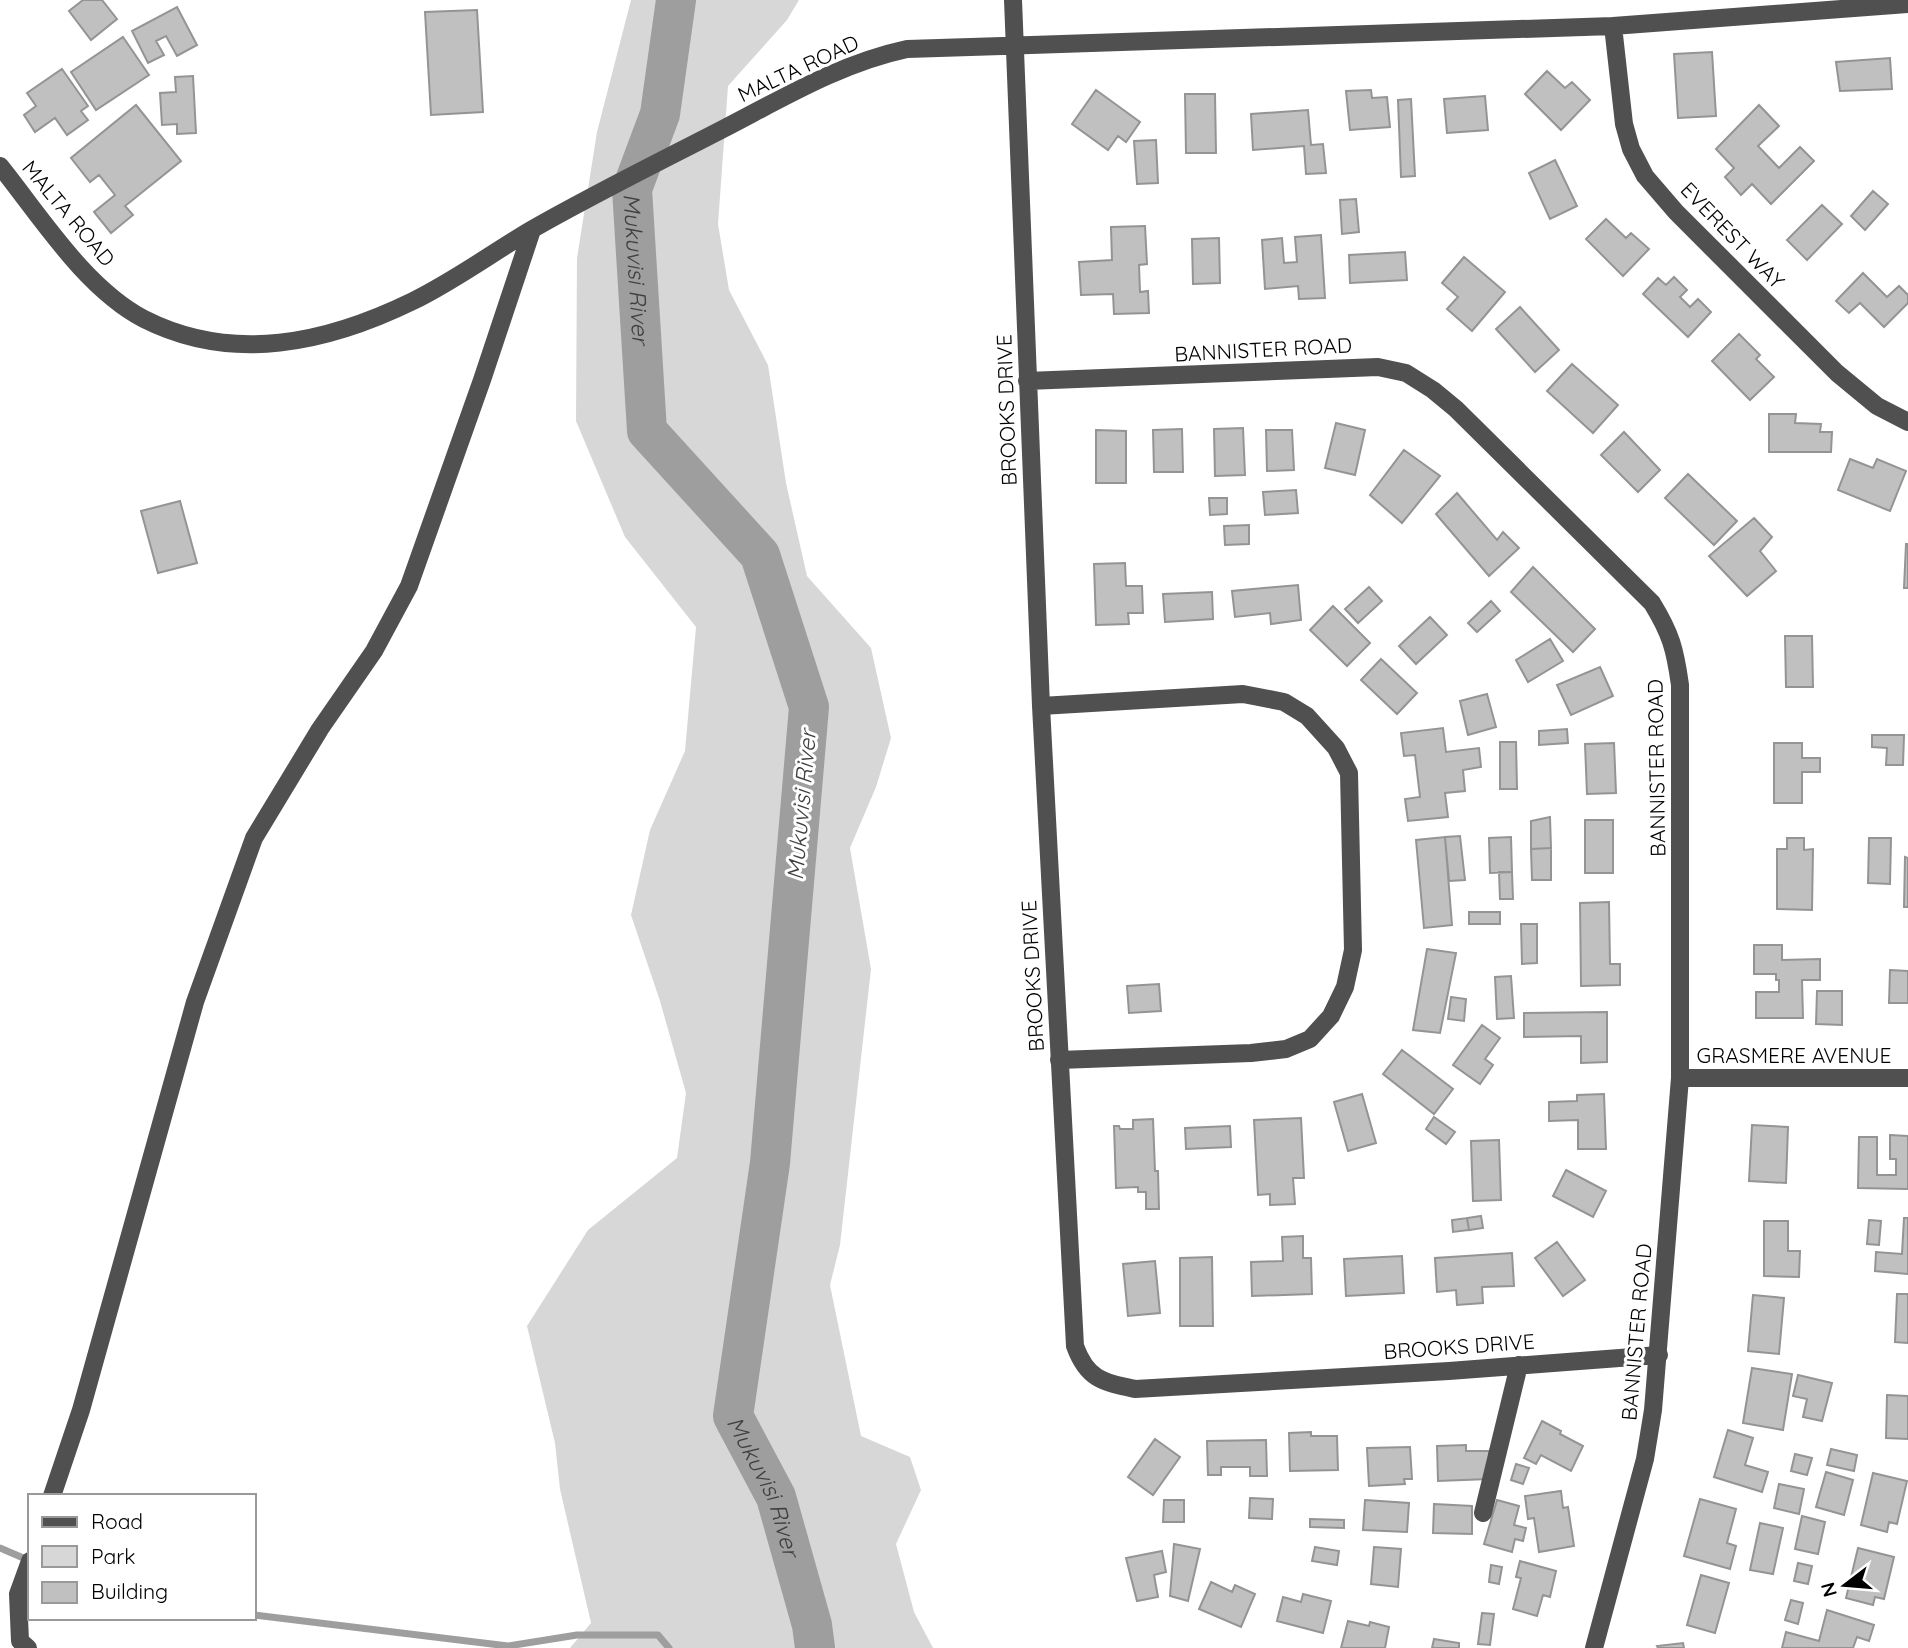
<svg xmlns="http://www.w3.org/2000/svg" width="1908" height="1648" font-family="Quicksand,sans-serif">
  <style>
    .green { fill: #d7d7d7 }
    .lines { fill: none; stroke-linecap: round; stroke-linejoin: round }
    .stream { stroke: #9e9e9e; stroke-width: 7 }
    .river { stroke: #9e9e9e; stroke-width: 40 }
    .building { fill: #c0c0c0; stroke: #949494; stroke-width: 2 }
    .minor { stroke: #505050; stroke-width: 18 }
    .labels { text-anchor: middle; dominant-baseline: central; stroke-width: 6; stroke-linejoin: round; paint-order: stroke }
    .street-label { font-size: 21px; fill: #000; stroke: #fff }
    .water-label { font-size: 23px; font-style: italic; fill: #3f3f3f; stroke: #fff }
  </style>
  <rect width="100%" height="100%" fill="#fff"/>
  <path class="green" d="M631,0H799L787,20L728,86L718,224L729,290L768,365L786,483L807,576L871,648L891,738L876,787L850,848L871,969L840,1245L830,1285L861,1436L910,1457L921,1490L896,1544L914,1612L933,1648H570L591,1623L560,1489L555,1443L527,1326L588,1230L677,1158L686,1093L660,1001L631,915L650,830L685,751L696,627L625,537L576,421L577,258L597,132Z"/>
  <g class="lines">
    <path class="stream" d="M0,1548L28,1560
      M254,1615L508,1646L577,1635H658L669,1648"/>
    <path class="river" id="s1" d="M676,0L660,114L632,189L647,431L760,555L809,707L770,1163L733,1416L776,1497L812,1625L815,1648"/>
  </g>
  <path class="building" d="M83,0H102L117,19L91,40L69,11Z
    M177,7L197,45L177,56L166,36L156,41L164,55L148,63L132,31Z
    M477,10L483,112L431,115L425,12Z
    M123,37L149,75L96,110L71,72Z
    M1712,52L1716,116L1678,118L1674,54Z
    M1890,58L1892,89L1840,91L1836,62Z
    M62,69L88,106L81,111L88,120L67,135L55,118L35,132L24,115L36,106L27,93Z
    M1547,71L1565,88L1572,82L1590,100L1561,130L1525,94Z
    M193,76L196,133L177,134V124L162,125L160,93L176,92L175,77Z
    M1096,90L1140,122L1126,142L1118,136L1108,150L1072,124Z
    M1371,90L1372,98L1387,97L1390,127L1350,130L1346,91Z
    M1185,94H1215L1216,153H1186Z
    M1485,96L1488,130L1447,133L1444,99Z
    M1411,99L1415,176L1401,177L1398,100Z
    M136,105L181,161L125,206L133,215L111,233L94,212L115,195L99,175L90,182L71,158Z
    M1759,105L1779,126L1758,146L1779,168L1800,147L1814,161L1771,204L1752,184L1741,195L1725,177L1734,168L1716,149Z
    M1308,110L1311,145L1323,144L1326,173L1306,174L1304,146L1253,150L1251,114Z
    M1156,140L1158,183L1137,184L1134,141Z
    M1555,160L1577,206L1550,219L1529,173Z
    M1873,191L1888,204L1865,230L1851,216Z
    M1356,199L1359,232L1342,234L1340,200Z
    M1822,205L1842,224L1807,260L1787,240Z
    M1606,219L1626,238L1631,233L1649,249L1623,276L1586,239Z
    M1145,226L1147,264L1139,265L1140,292L1148,291L1149,313L1114,314L1113,294L1081,295L1079,262L1112,260L1111,227Z
    M1321,235L1325,298L1299,299L1298,286L1265,289L1262,240L1282,238L1284,263L1297,262L1295,237Z
    M1219,238L1220,283L1193,284L1192,239Z
    M1405,252L1407,280L1350,283L1349,255Z
    M1464,257L1505,292L1472,331L1447,309L1458,297L1442,283Z
    M1863,273L1887,297L1899,286L1908,295V303L1884,327L1860,303L1849,313L1836,301Z
    M1674,277L1687,290L1680,297L1690,307L1698,299L1711,312L1688,337L1643,294L1658,278L1666,285Z
    M1520,307L1559,350L1535,372L1496,329Z
    M1739,334L1760,355L1756,359L1774,377L1750,400L1712,361Z
    M1572,364L1618,405L1593,433L1547,391Z
    M1769,414H1796L1795,423L1821,424L1820,432H1832L1831,452H1769Z
    M1336,423L1365,430L1355,475L1325,468Z
    M1243,428L1245,475L1215,476L1214,429Z
    M1182,429L1183,472H1154L1153,430Z
    M1096,430L1126,431V483H1096Z
    M1266,430H1292L1294,470L1267,471Z
    M1624,432L1660,470L1638,492L1601,455Z
    M1404,450L1440,476L1402,523L1370,495Z
    M1850,459L1873,468L1877,459L1906,471L1890,511L1838,490Z
    M1688,474L1737,521L1714,545L1665,498Z
    M1296,490L1298,513L1265,515L1263,492Z
    M1457,493L1497,540L1503,532L1519,548L1489,576L1436,514Z
    M1209,498H1227V514L1210,515Z
    M180,501L197,563L158,573L141,511Z
    M1754,518L1772,537L1760,551L1776,571L1747,596L1709,556Z
    M1249,525V544L1225,545L1224,526Z
    M1906,544H1908V588H1904Z
    M1125,563L1126,586H1142L1143,613H1128L1129,624L1096,625L1094,564Z
    M1533,567L1595,629L1573,652L1511,592Z
    M1298,585L1301,620L1271,624L1270,613L1235,617L1232,591Z
    M1369,587L1382,601L1358,623L1345,609Z
    M1212,592L1213,619L1165,622L1163,594Z
    M1491,601L1500,611L1477,632L1468,623Z
    M1333,606L1370,643L1347,666L1310,630Z
    M1430,617L1447,635L1416,664L1399,646Z
    M1785,636H1812L1813,687H1786Z
    M1550,639L1563,661L1528,682L1516,660Z
    M1381,659L1417,693L1397,714L1361,680Z
    M1600,667L1613,696L1571,715L1557,685Z
    M1487,694L1496,727L1468,735L1460,701Z
    M1443,728L1446,752L1479,748L1481,767L1463,770L1465,791L1445,793L1448,817L1408,821L1405,799L1420,797L1415,755L1404,756L1401,733Z
    M1567,729L1568,743L1539,745V731Z
    M1872,735H1904L1903,765H1886L1887,748L1872,747Z
    M1500,742H1516L1517,789H1500Z
    M1614,743L1616,793L1587,794L1585,744Z
    M1774,743H1802V758H1820V772H1802V803H1774Z
    M1550,817L1551,848L1531,849V821Z
    M1585,820H1613V873H1585Z
    M1460,836L1465,880L1449,881L1445,837Z
    M1445,837L1452,925L1424,928L1416,840Z
    M1511,837L1512,872L1490,873L1489,838Z
    M1787,838H1804V850L1813,849L1812,910L1777,909V849H1787Z
    M1869,838H1891L1890,884L1868,883Z
    M1551,848V880H1532L1531,849Z
    M1905,857L1908,858V907H1904Z
    M1499,872H1512L1513,899H1500Z
    M1609,902L1610,964H1620V985L1581,986L1580,903Z
    M1469,912H1500V924H1469Z
    M1521,924H1537V963L1522,964Z
    M1754,945H1782V960L1820,959V980H1802L1803,1018H1756V992H1779V980H1776V974H1754Z
    M1427,949L1456,953L1440,1033L1413,1030Z
    M1890,970L1908,971V1003H1889Z
    M1511,976L1514,1018L1497,1019L1495,977Z
    M1159,984L1161,1011L1129,1013L1127,986Z
    M1817,991H1842V1025L1816,1024Z
    M1451,997L1466,999L1464,1021L1448,1019Z
    M1607,1012V1062L1581,1063V1036L1524,1037V1013Z
    M1482,1025L1500,1038L1485,1059L1493,1065L1480,1084L1453,1065Z
    M1402,1050L1453,1089L1434,1114L1383,1074Z
    M1362,1094L1376,1143L1348,1151L1334,1102Z
    M1604,1094L1606,1149H1578V1120L1549,1121V1102L1577,1101V1095Z
    M1434,1117L1455,1132L1446,1144L1426,1129Z
    M1301,1118L1304,1178H1293L1295,1204L1270,1205V1194L1258,1195L1254,1120Z
    M1153,1119L1155,1171H1158L1159,1209H1146V1192H1138V1187L1116,1188L1114,1126H1119L1120,1129H1133V1120Z
    M1752,1125L1788,1127L1786,1183L1749,1181Z
    M1230,1126L1231,1147L1186,1149L1185,1128Z
    M1890,1135L1908,1136V1189L1858,1188L1859,1137H1877V1175H1896V1159H1890Z
    M1499,1140L1501,1200L1473,1201L1471,1141Z
    M1566,1170L1606,1191L1593,1217L1553,1196Z
    M1481,1216L1483,1228L1469,1230L1467,1218Z
    M1467,1218L1469,1230L1453,1232L1452,1220Z
    M1904,1218H1908V1274L1875,1271L1876,1252L1902,1254Z
    M1869,1220L1881,1221L1879,1245L1867,1244Z
    M1764,1221H1788V1251H1800L1799,1277L1764,1276Z
    M1303,1236V1258H1311L1312,1294L1252,1296L1251,1262L1283,1261L1282,1237Z
    M1557,1242L1585,1280L1563,1296L1535,1258Z
    M1512,1253L1514,1286L1482,1287L1483,1303L1457,1305L1456,1290L1437,1292L1435,1258Z
    M1402,1256L1404,1293L1346,1296L1344,1259Z
    M1212,1257L1213,1326H1180V1258Z
    M1155,1261L1160,1313L1128,1316L1123,1264Z
    M1897,1294H1908V1343L1895,1342Z
    M1753,1295L1784,1298L1779,1354L1748,1351Z
    M1752,1368L1792,1374L1783,1430L1743,1423Z
    M1798,1375L1832,1383L1822,1421L1803,1417L1807,1399L1793,1396Z
    M1887,1395L1908,1396V1439L1886,1438Z
    M1542,1421L1561,1431L1560,1434L1583,1446L1571,1471L1541,1455L1536,1464L1524,1458Z
    M1728,1430L1753,1438L1745,1465L1768,1472L1762,1492L1714,1477Z
    M1311,1432V1436H1337L1338,1470L1290,1471L1289,1433Z
    M1155,1439L1180,1457L1153,1495L1128,1477Z
    M1266,1440L1267,1476H1250V1467H1221V1475H1208L1207,1441Z
    M1466,1445V1451H1489V1479L1438,1481L1437,1446Z
    M1410,1447L1412,1479H1404L1405,1484L1369,1486L1367,1448Z
    M1831,1449L1857,1455L1854,1471L1827,1465Z
    M1795,1454L1812,1458L1807,1475L1791,1471Z
    M1516,1464L1529,1468L1523,1484L1511,1480Z
    M1826,1472L1853,1480L1844,1515L1816,1507Z
    M1873,1473L1907,1481L1897,1524L1889,1522L1887,1532L1861,1525Z
    M1779,1484L1804,1489L1799,1514L1774,1508Z
    M1561,1491L1563,1508L1568,1507L1574,1546L1539,1552L1534,1518L1528,1519L1525,1496Z
    M1250,1498L1273,1499L1272,1519L1249,1518Z
    M1700,1499L1736,1509L1727,1543L1736,1546L1730,1569L1684,1556Z
    M1164,1500H1184V1522H1163Z
    M1365,1500L1409,1503L1407,1532L1363,1530Z
    M1497,1500L1519,1506L1514,1525L1526,1528L1523,1541L1515,1539L1512,1552L1484,1544Z
    M1434,1504L1472,1506V1534L1433,1533Z
    M1802,1516L1825,1522L1818,1554L1795,1549Z
    M1310,1519L1344,1520V1528L1310,1527Z
    M1760,1523L1783,1528L1773,1574L1750,1570Z
    M1174,1544L1200,1549L1188,1601L1170,1596Z
    M1315,1547L1339,1551L1337,1565L1312,1561Z
    M1374,1547L1401,1549L1398,1587L1371,1584Z
    M1858,1548L1894,1557L1884,1599L1875,1597L1873,1605L1846,1598Z
    M1162,1551L1166,1572L1154,1575L1158,1597L1137,1601L1126,1558Z
    M1520,1561L1556,1571L1550,1597L1543,1595L1537,1616L1513,1609L1521,1578L1516,1577Z
    M1798,1563L1812,1566L1808,1584L1794,1581Z
    M1491,1565L1502,1567L1499,1584L1489,1582Z
    M1701,1575L1729,1583L1715,1633L1687,1625Z
    M1211,1582L1232,1592L1235,1585L1255,1594L1241,1627L1199,1609Z
    M1303,1594L1331,1601L1323,1633L1277,1621L1283,1597L1301,1602Z
    M1791,1600L1803,1603L1798,1624L1785,1620Z
    M1827,1610L1874,1625L1869,1641L1857,1637L1853,1648H1782L1786,1632L1819,1641Z
    M1482,1613L1494,1614L1490,1645L1478,1644Z
    M1348,1621L1369,1626L1370,1622L1389,1627L1385,1648H1341Z
    M1434,1639L1459,1643V1648H1432Z
    M1683,1643L1684,1648H1658L1657,1646Z"/>
  <g class="lines">
    <path class="minor" d="M1013,0L1041,706L1075,1346C1087,1379 1102,1382 1135,1389L1449,1371L1659,1355
      M1613,26L1624,124L1631,149L1645,176L1676,212L1837,373L1877,406L1908,422
      M0,166C41,217 85,288 144,319C233,364 327,343 413,301C454,281 492,253 531,230C594,194 659,162 723,129C783,98 841,63 907,49L1613,26L1908,4
      M1027,381L1378,367L1406,373L1433,390L1456,409L1652,603C1671,634 1675,649 1680,685V1078L1653,1410L1645,1459L1594,1648
      M1041,706L1243,694L1284,702L1307,716L1336,748L1349,773L1353,950L1345,987L1331,1016L1310,1039L1286,1049L1251,1053L1059,1060
      M1680,1078H1908
      M52,1496L81,1410L195,1002L254,838L320,729L374,651L409,586L482,380L532,230
      M1483,1513L1519,1365
      M28,1648L20,1641L18,1594L30,1561"/>
  </g>
  <g class="labels">
    <g class="street-label">
      <text transform="translate(798 68) rotate(-25)">MALTA ROAD</text>
      <text transform="translate(69 213) rotate(50)">MALTA ROAD</text>
      <text transform="translate(1733 235) rotate(46)">EVEREST WAY</text>
      <text transform="translate(1263 349) rotate(-3)">BANNISTER ROAD</text>
      <text transform="translate(1006 410) rotate(-92)">BROOKS DRIVE</text>
      <text transform="translate(1656 768) rotate(-91)">BANNISTER ROAD</text>
      <text transform="translate(1032 976) rotate(-93)">BROOKS DRIVE</text>
      <text x="1794" y="1055">GRASMERE AVENUE</text>
      <text transform="translate(1636 1332) rotate(-85)">BANNISTER ROAD</text>
      <text transform="translate(1459 1346) rotate(-4)">BROOKS DRIVE</text>
    </g>
    <g class="water-label">
      <text stroke="none"><textPath href="#s1" startOffset="275">Mukuvisi River</textPath></text>
      <text transform="translate(801 805) rotate(-85)">Mukuvisi River</text>
      <text stroke="none"><textPath href="#s1" startOffset="1556">Mukuvisi River</textPath></text>
    </g>
  </g>
  <rect x="28" y="1494" width="228" height="126" fill="#ffffff" stroke="#999999" stroke-width="2"/>
  <rect x="42" y="1517" width="35" height="10" fill="#505050" stroke="#999999" stroke-width="2"/>
  <text x="91" y="1529" font-size="21" fill="#000000">Road</text>
  <rect x="42" y="1546" width="35" height="21" fill="#d7d7d7" stroke="#999999" stroke-width="2"/>
  <text x="91" y="1564" font-size="21" fill="#000000">Park</text>
  <rect x="42" y="1582" width="35" height="21" fill="#c0c0c0" stroke="#999999" stroke-width="2"/>
  <text x="91" y="1599" font-size="21" fill="#000000">Building</text>
  <g transform="translate(1845 1585) rotate(254)" stroke="#ffffff" stroke-width="5" paint-order="stroke">
  <path d="M0-5L12 26L0 18L-12 26Z" fill="#000000"/>
  <text y="-10" font-size="19" font-weight="bold" text-anchor="middle" fill="#000000">N</text>
  </g>
</svg>
